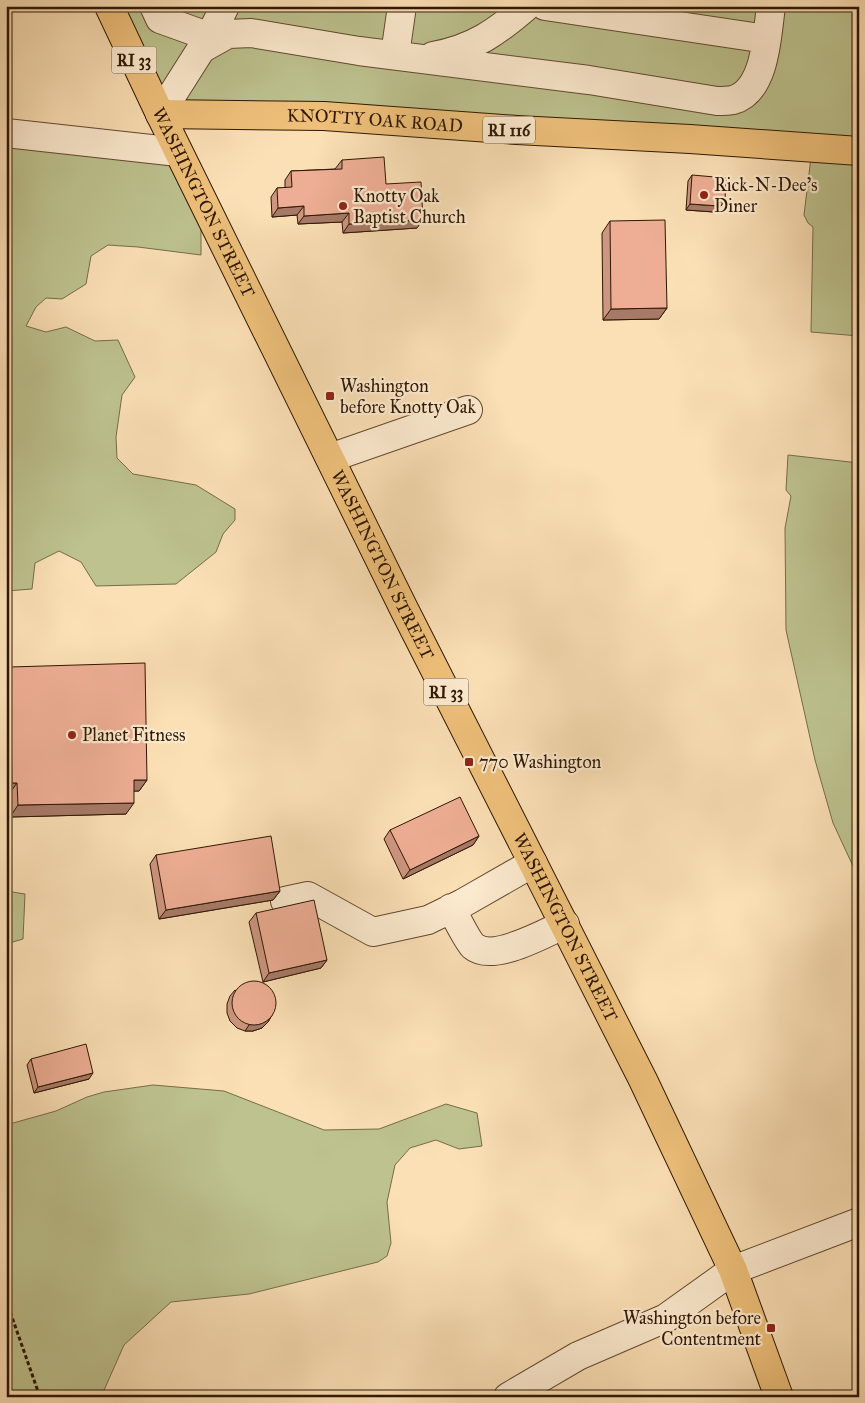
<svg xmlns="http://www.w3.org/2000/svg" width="865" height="1403" font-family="'IM FELL Great Primer',serif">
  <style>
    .green { fill: #bdc28e; stroke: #766c48 }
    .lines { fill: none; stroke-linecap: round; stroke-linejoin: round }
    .minor-casing { stroke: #62492f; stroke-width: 30 }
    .major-casing { stroke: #2f1702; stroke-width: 30 }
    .path { stroke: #2f1702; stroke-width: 3; stroke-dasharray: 4 2.5; stroke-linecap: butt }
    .minor { stroke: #fceacf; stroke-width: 28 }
    .major { stroke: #eec07a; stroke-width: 28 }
    .wall { fill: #cd9680; stroke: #2f1702 }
    .shaded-wall { fill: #a77a68; stroke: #2f1702 }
    .building { fill: #eeae95; stroke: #2f1702 }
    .poi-dot { fill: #8f2418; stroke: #fceacf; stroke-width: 2 }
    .labels { text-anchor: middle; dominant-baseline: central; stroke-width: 4.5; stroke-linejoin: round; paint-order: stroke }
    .shield { fill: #fceacf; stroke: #6c5640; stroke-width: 1 }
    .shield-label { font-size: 16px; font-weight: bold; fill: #2f1702 }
    .street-label { font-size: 18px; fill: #2f1702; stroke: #fceacf }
    .poi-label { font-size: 18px; fill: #2f1702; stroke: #fceacf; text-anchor: start }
  </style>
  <rect width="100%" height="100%" fill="#fbdfb5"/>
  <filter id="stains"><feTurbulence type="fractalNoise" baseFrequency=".004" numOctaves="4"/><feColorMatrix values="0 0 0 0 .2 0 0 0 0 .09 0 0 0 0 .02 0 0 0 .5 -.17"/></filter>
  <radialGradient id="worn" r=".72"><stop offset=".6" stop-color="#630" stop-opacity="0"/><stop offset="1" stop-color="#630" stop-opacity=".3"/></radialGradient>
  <path class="green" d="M109,6H859V336L811,332L813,227L808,223L804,215L812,149L160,114Z
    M6,131L169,143L201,202V255L138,247L108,245L91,256L86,284L62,299L46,298L36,307L26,326L46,332L66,327L95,341L118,340L135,377L122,395L116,437L117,458L133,474L196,485L235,509V520L223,534L216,552L176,584L96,586L81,562L59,551L35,563L32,589L6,591Z
    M788,455L859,463V879L833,823L815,760L786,630L785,528L791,496L786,490Z
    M6,891L25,894L23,939L6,944Z
    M153,1085L224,1091L324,1130L379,1129L446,1104L477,1113L482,1146L459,1149L436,1140L410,1148L395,1165L387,1202L391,1243L387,1256L378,1262L249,1294L171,1302L124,1345L101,1397H6V1125L56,1111L87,1097L104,1092Z"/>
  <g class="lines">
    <g class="minor-casing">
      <path id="minor" d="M154,6L160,19L199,33L203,48L228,34L251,33L359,51L589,80L717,101C722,101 728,101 733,100C766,91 767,34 771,6
        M545,6L766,39
        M395,55L402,6
        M433,56C473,49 497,32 527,6
        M160,114L212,32L225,6
        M6,133L178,152
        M330,458L468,410
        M285,901L308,896L373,932L428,920L463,903L533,863
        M451,908C456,917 467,940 473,946C493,963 545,933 565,924
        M508,1397L578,1356L666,1318L733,1270L859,1222"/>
    </g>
    <g class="major-casing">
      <g id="major">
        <path id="s1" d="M109,6L160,114L404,609L643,1080L733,1270L779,1397"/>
        <path id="s2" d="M160,114L324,116L517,130L690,139L859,151"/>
      </g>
    </g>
    <path class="path" d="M6,1300L40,1397"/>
    <use href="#minor" class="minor"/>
    <use href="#major" class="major"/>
  </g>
  <path class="wall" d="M342,160L386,184L417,228L343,233L342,222L298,224L297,215L272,217L271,197L277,188H285V180L291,171L335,169Z
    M692,175L721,206H719L714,212L686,210L688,181Z
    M610,221L667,308L659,319L603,320L602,233Z
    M10,667L147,780L139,791H134L126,814L10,817L9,794H6V672Z
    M390,830L479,836L473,845L403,879L384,839Z
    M156,855L280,891L273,900L159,919L150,864Z
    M256,913L327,960L321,968L263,982L249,922Z
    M235,990L272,1015L268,1022L262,1028L253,1031H245L237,1028L230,1021L227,1013V1004L230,996Z
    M31,1059L89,1079L34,1093L27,1065Z"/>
  <path class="shaded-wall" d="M719,200H725L721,206H714Z
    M690,204L719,206L714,212L686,210Z
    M304,206L297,215L272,217L278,208Z
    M349,213L342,222L298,224L304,216Z
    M423,220L417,228L343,233L349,224Z
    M667,308L659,319L603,320L611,309Z
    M134,780H147L139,791H126Z
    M12,783H17L9,794H6V792Z
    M134,803L126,814L10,817L18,805Z
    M479,836L473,845L403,879L410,870Z
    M280,891L273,900L159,919L166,910Z
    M327,960L321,968L263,982L269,973Z
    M272,1015L268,1022L262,1028L253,1031H245L249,1025Z
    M93,1073L89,1079L34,1093L38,1087Z"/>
  <path class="building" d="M384,157L386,184L421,182L423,220L349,224V213L304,216V206L278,208L277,188L292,187L291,171L342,169V160Z
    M692,175L726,178L725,200H719V206L690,204Z
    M665,220L667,308L611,309L610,221Z
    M145,663L147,780H134V803L18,805L17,783H12L10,667Z
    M460,797L479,836L410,870L390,830Z
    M271,836L280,891L166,910L156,855Z
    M314,900L327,960L269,973L256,913Z
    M232 1003a22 22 0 1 1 44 0a22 22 0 1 1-44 0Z
    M86,1044L93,1073L38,1087L31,1059Z"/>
  <g class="poi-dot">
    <circle cx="704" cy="195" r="5"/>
    <circle cx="343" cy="206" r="5"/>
    <rect x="325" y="391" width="10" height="10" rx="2.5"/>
    <circle cx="72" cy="735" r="5"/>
    <rect x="464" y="757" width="10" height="10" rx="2.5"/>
    <rect x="766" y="1323" width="10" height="10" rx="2.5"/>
  </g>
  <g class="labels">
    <g class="shield">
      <rect x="111.5" y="46.5" width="45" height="27" rx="4"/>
      <rect x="483" y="116.5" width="52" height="27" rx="4"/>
      <rect x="423.5" y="678.5" width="45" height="27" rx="4"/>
    </g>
    <g class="shield-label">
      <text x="134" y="60">RI 33</text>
      <text x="509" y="130">RI 116</text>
      <text x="446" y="692">RI 33</text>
    </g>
    <g class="street-label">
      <text stroke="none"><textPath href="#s2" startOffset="215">KNOTTY OAK ROAD</textPath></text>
      <text stroke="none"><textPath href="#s1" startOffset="218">WASHINGTON STREET</textPath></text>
      <text stroke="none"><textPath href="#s1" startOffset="622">WASHINGTON STREET</textPath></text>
      <text stroke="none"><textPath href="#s1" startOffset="1028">WASHINGTON STREET</textPath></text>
    </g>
    <g class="poi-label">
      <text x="714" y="185">Rick-N-Dee's<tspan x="714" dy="21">Diner</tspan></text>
      <text x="353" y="196">Knotty Oak<tspan x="353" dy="21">Baptist Church</tspan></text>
      <text x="340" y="386">Washington<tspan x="340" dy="21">before Knotty Oak</tspan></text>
      <text x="82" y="735">Planet Fitness</text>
      <text x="479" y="762">770 Washington</text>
      <text x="761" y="1318" text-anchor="end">Washington before<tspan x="761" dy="21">Contentment</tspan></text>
    </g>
  </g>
  <rect width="865" height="1403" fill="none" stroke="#fbdfb5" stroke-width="25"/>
  <rect x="8" y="8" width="850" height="1388" fill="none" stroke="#2f1702" stroke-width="2.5"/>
  <rect x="12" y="12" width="840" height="1378" fill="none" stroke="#2f1702"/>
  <rect width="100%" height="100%" filter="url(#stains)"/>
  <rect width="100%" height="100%" fill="url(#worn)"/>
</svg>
